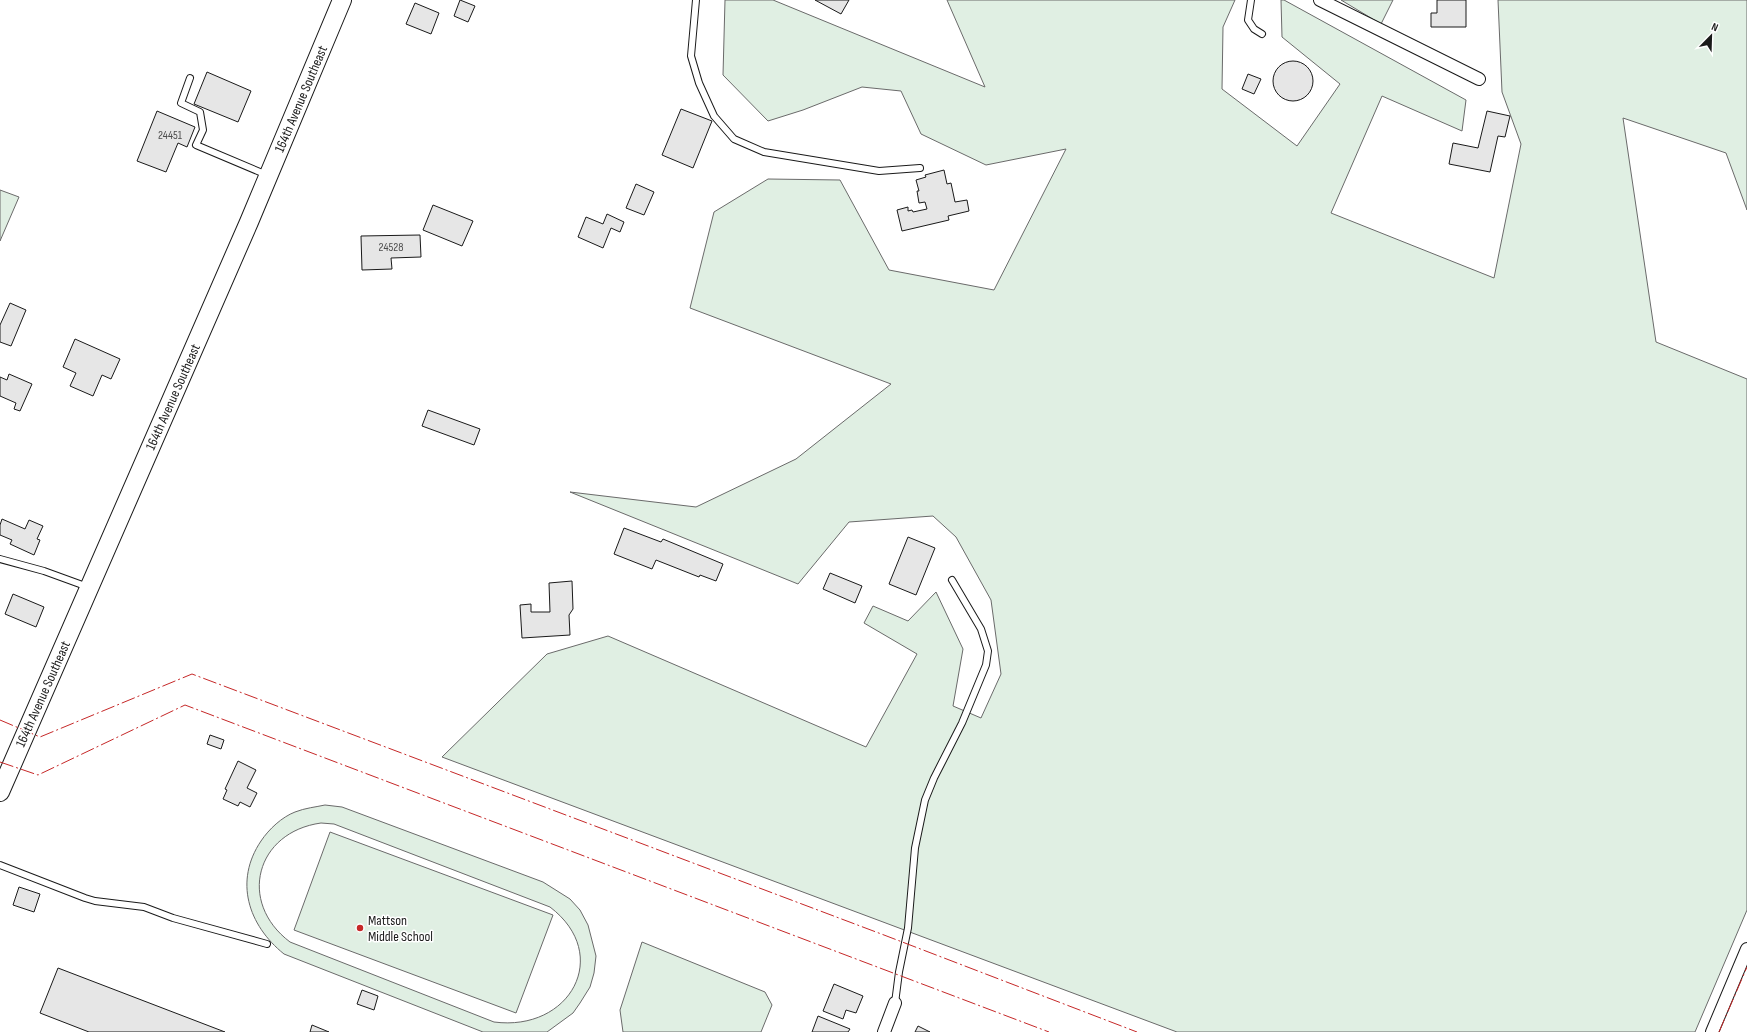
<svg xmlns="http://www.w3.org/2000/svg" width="1747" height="1032" font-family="'Sofia Sans Condensed',sans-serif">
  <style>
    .green { fill: #e0efe3; stroke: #6a6a6a; fill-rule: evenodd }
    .building { fill: #e6e6e6; stroke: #1a1a1a }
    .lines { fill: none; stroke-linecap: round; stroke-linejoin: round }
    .lane-casing { stroke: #1a1a1a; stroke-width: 8 }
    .street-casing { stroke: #1a1a1a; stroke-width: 14 }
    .secondary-casing { stroke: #1a1a1a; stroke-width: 20 }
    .lane { stroke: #fff; stroke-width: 6 }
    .street { stroke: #fff; stroke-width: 12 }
    .secondary { stroke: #fff; stroke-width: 18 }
    .power { stroke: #c62828; stroke-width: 1; stroke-dasharray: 14 3 2 3; stroke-linecap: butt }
    .poi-dot { fill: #c62828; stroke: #fff; stroke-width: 1.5 }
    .labels { text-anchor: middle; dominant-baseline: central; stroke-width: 3; stroke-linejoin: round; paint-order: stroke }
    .number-label { font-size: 12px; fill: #4d4d4d }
    .street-label { font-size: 14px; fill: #1a1a1a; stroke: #fff }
    .poi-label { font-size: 14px; fill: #1a1a1a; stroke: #fff; text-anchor: start }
  </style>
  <rect width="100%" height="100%" fill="#fff"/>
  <path class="green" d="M725,0H773L985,87L947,0H1235L1223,27L1222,89L1297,146L1340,84L1282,37L1281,0H1284L1466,100L1462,131L1382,96L1331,213L1494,278L1521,144L1502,92L1498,0H1747V210L1726,153L1623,118L1656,342L1747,379V910L1695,1032H1177L442,757L547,654L608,636L866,747L917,654L864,623L873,606L908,621L936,592L963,649L953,706L981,718L1001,674L991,600L956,537L933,516L849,522L798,584L570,492L696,507L796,459L891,384L690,308L714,212L768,179L840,180L889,270L994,290L1066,149L986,165L921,134L901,91L862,87L803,110L768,121L723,75Z
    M1341,0H1393L1381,24Z
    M0,190L19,197L0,241Z
    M325,805L342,807L543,882L570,899L580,910L588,925L596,956L594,973L590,987L580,1003L573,1013L547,1032H483L284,954C248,925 234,881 261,841C269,829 282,817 295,812C305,808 316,807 325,805ZM321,823L334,824L550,907C613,955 570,1032 494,1022L290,942C237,902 256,832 321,823Z
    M330,832L553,915L516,1013L294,930Z
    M642,942L765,992L772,1005L761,1032H623L620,1010Z"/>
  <path class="building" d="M460,0L475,6L468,22L454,16Z
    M815,0H849L841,14Z
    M1437,0H1466V27H1431V13H1437Z
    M415,3L439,13L431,34L406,24Z
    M1273 81a20 20 0 1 1 40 0a20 20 0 1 1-40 0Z
    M207,72L251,91L238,122L194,104Z
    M1248,74L1261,79L1254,94L1242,89Z
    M681,109L712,121L693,168L662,155Z
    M157,111L195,127L187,147L178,143L166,172L137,161Z
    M1487,111L1510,116L1505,137L1498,136L1490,172L1449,164L1453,143L1478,148Z
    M944,170L947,184L951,183L955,202L967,200L969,211L948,216L949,220L902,231L897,210L908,207V211L912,210L913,212L927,209L925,202L919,203L917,191H919L916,180L926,177L925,175Z
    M636,184L654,192L644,215L626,208Z
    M433,205L473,221L462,246L423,230Z
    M607,214L624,222L620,232L611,228L603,248L578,237L586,217L603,224Z
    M420,235L421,257L391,258L392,269L362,270L361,236Z
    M10,303L26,310L11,346L0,342V325Z
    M75,339L120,359L111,379L102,375L93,396L70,386L76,373L63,367Z
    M9,374L32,384L20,411L14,409L16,403L0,396V377L7,380Z
    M428,410L480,429L474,445L422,426Z
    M2,519L25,529L29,520L43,526L37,539L40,540L34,555L10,544L12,540L0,535V525Z
    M624,528L661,542L663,539L723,564L716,581L700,575L699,577L656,560L652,569L614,554Z
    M908,537L935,548L916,595L889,584Z
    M830,573L862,586L855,603L823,589Z
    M572,581L573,609L569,615L570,635L522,638L520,605L531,604V612H550L549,583Z
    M13,594L44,607L36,627L5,614Z
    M210,735L224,740L221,749L207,744Z
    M238,761L256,770L247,788L257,793L250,807L240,802L238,806L223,799L227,790L225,789Z
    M19,887L40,894L34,912L13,905Z
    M58,968L225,1032H89L40,1013Z
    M834,984L863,996L856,1013L846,1010L843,1019L823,1011Z
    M362,990L378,996L374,1010L357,1004Z
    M818,1016L850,1029L848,1032H812Z
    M312,1025L329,1032H310Z
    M918,1026L930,1032H915Z"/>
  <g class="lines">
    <g class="lane-casing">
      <path id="lane" d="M696,0L691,56L699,83L714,116L734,139L764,152L879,171L920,168
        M1251,0L1248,20L1254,29L1262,34
        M190,78L181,103L200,112L203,130L196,145L267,175
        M0,559L44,571L88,587
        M0,865L85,898L95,901L144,907L173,918L267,944
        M895,1003L899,972L908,928L915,848L925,800L934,778L962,723L986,665L988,651L981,629L952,580"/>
    </g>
    <g class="street-casing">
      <path id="street" d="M1320,0L1479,79
        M884,1032L895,1003
        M1712,1032L1747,949"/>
    </g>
    <g class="secondary-casing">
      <path id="secondary" d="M0,792L249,222L342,0"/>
    </g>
    <use href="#lane" class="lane"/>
    <use href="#street" class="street"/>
    <use href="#secondary" class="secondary"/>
    <path class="power" d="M0,720L40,737L192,674L884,935L1137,1032
      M0,762L38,775L185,705L1049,1032
      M1719,1032L1747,967"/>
  </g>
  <circle class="poi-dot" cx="360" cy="928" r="4"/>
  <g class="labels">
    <g class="number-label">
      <text x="170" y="135">24451</text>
      <text x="391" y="247">24528</text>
    </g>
    <g class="street-label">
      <text transform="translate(301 99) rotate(-67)">164th Avenue Southeast</text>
      <text transform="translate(173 397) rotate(-66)">164th Avenue Southeast</text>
      <text transform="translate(43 694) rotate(-66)">164th Avenue Southeast</text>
    </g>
    <g class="poi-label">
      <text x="368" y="920">Mattson<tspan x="368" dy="16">Middle School</tspan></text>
    </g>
  </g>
  <g transform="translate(1711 36) rotate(23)" stroke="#ffffff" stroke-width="3" paint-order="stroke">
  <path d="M0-3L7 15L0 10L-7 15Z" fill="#1a1a1a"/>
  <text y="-6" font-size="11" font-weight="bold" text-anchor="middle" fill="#1a1a1a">N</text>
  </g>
</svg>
